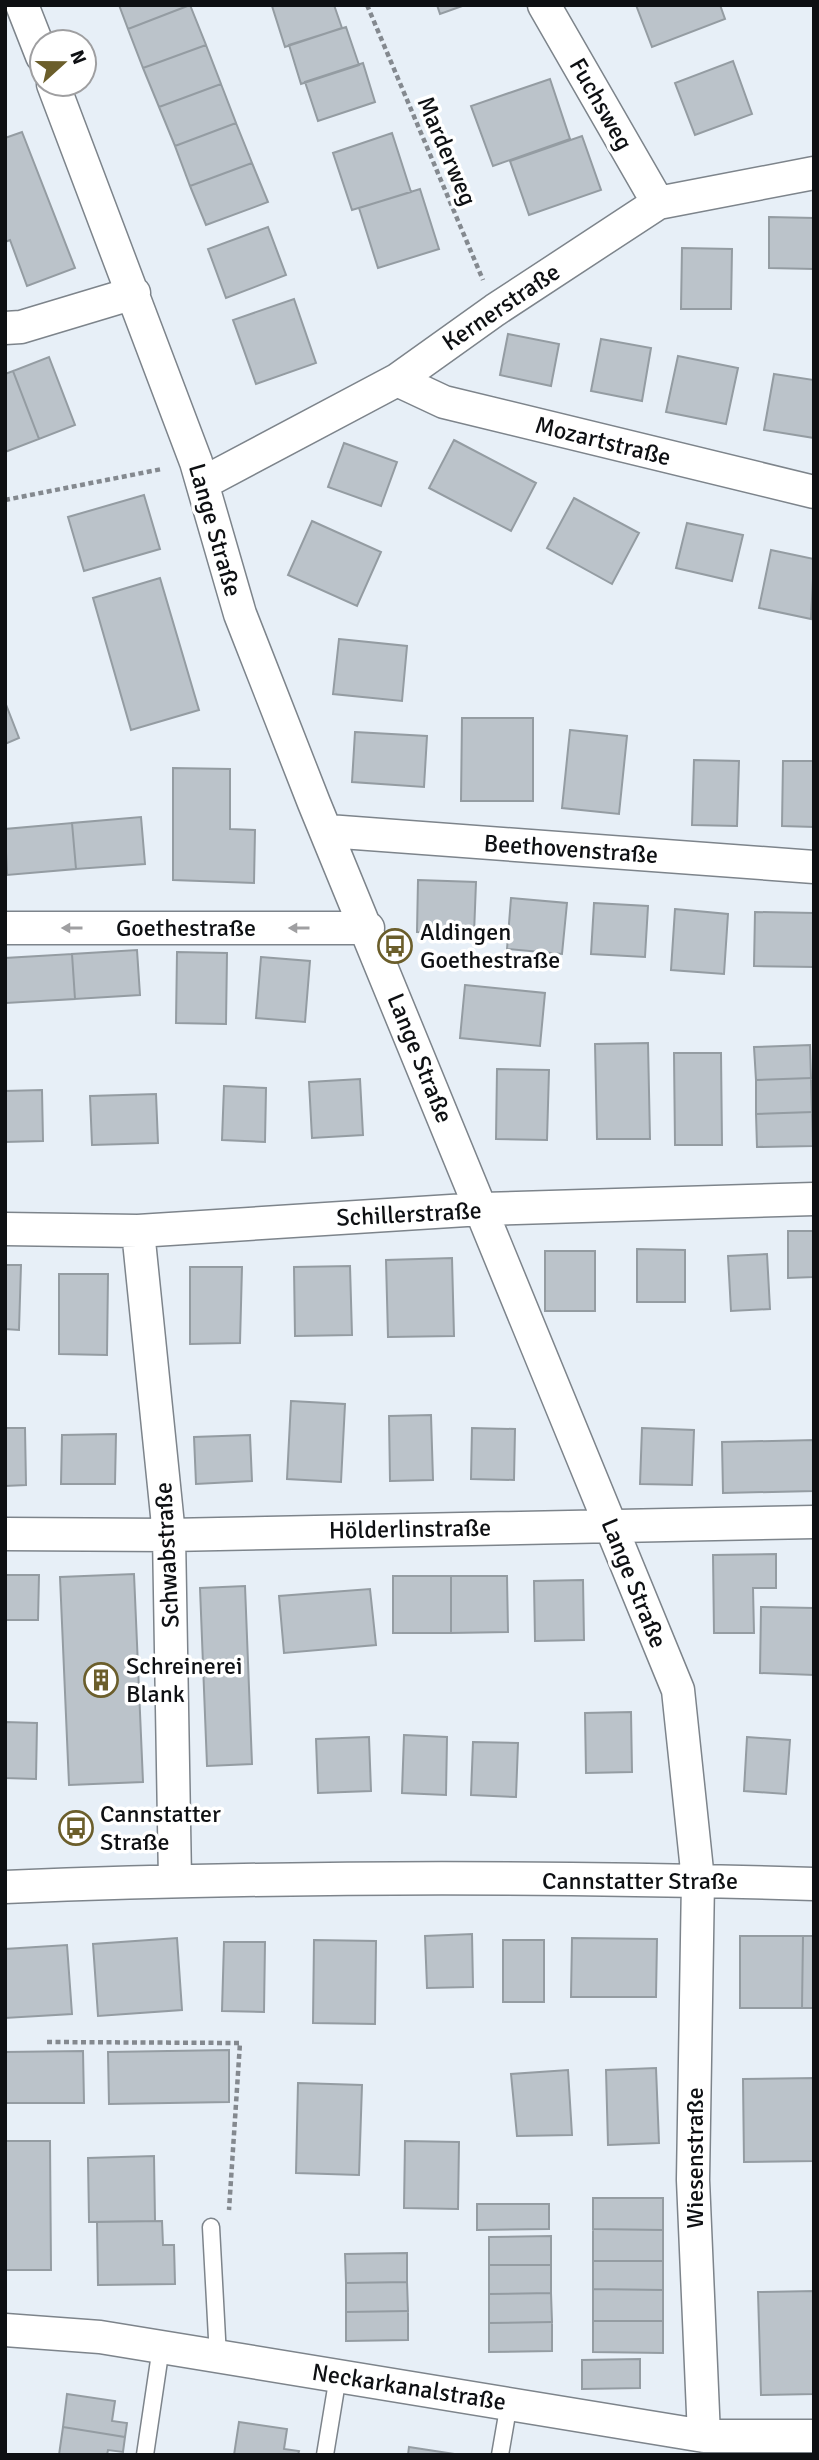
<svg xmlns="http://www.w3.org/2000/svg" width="819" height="2460" font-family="Signika,sans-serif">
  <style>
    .building { fill: #bbc3ca; stroke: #949ca2; stroke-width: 2 }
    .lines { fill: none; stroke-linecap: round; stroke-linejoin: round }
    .service-casing { stroke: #7d848b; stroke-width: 19 }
    .minor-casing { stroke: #7d848b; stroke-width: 35 }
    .path { stroke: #84898f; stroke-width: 4.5; stroke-dasharray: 5 3.5; stroke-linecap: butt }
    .service { stroke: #fff; stroke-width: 16 }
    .minor { stroke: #fff; stroke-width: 32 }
    .oneway { fill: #9f9fa1 }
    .labels { text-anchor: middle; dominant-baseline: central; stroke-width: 7; stroke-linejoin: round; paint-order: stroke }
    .street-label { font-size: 24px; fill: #0e1013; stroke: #fff }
    .poi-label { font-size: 24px; fill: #0e1013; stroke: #fff; text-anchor: start }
  </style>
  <rect width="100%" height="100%" fill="#e7eff7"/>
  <path class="building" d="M119,5H190L128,29Z
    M190,5L206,45L143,68L128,29Z
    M334,5L342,28L285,47L272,6Z
    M437,5H465L440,14Z
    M636,5H720L725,19L652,47Z
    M346,27L359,65L301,84L289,45Z
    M206,45L221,84L159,107L143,68Z
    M733,61L752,114L695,135L675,83Z
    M363,63L375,102L318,121L305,82Z
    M550,79L570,139L493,166L471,106Z
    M221,84L236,123L175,146L159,107Z
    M236,123L252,163L190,186L175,146Z
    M22,132L75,268L27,286L10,240L5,242V138Z
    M392,133L411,192L352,210L333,153Z
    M582,136L601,190L529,215L510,161Z
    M252,163L268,202L206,225L190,186Z
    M420,189L439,249L378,268L359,208Z
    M769,217L814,218V269L769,268Z
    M268,227L286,275L226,298L208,249Z
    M682,248L732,249L731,309H681Z
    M294,299L316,363L256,384L233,320Z
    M508,334L559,344L551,386L500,375Z
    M601,339L651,348L642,401L591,391Z
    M678,356L738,368L726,424L666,412Z
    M49,357L75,425L39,439L13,371Z
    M13,371L39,439L5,452V374Z
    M774,374L814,380V438L764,430Z
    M454,440L536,483L511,531L429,488Z
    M344,443L397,462L381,506L328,487Z
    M144,495L160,549L84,571L68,517Z
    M574,498L639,533L612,584L547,548Z
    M312,521L381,552L357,606L288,575Z
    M687,523L743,535L732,581L676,568Z
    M771,550L814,559L811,619L759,608Z
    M160,578L199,710L131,730L93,598Z
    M339,639L407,646L402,701L333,694Z
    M5,702L19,738L5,744Z
    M462,718H533V801H461Z
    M570,730L627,736L619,814L562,808Z
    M355,732L427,736L424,787L352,782Z
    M694,760L739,761L737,826L692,825Z
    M783,761H814V827L782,826Z
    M173,768L230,769V829L255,830L254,883L173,880Z
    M141,817L145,864L76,869L72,823Z
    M72,823L76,869L7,875L5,829Z
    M418,880L476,882L474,934L417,932Z
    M511,898L567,903L562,954L507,949Z
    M594,903L648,906L645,957L591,954Z
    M675,909L728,914L724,974L671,970Z
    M755,912L814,913V967L754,966Z
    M137,950L140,995L75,999L72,954Z
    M177,952L227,953L226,1024L176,1023Z
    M72,954L75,999L6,1003L5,958Z
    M261,957L310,961L305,1022L256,1018Z
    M465,985L545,993L540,1046L460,1038Z
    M648,1043L650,1139H597L595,1044Z
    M810,1045L811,1078L756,1080L754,1047Z
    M674,1053H721L722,1145H675Z
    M497,1069L549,1070L547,1140L496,1139Z
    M811,1078L812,1112L756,1114V1080Z
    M360,1079L363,1135L312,1138L309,1082Z
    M224,1086L266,1088L265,1142L222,1140Z
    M42,1090L43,1141L5,1142V1091Z
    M156,1094L158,1143L92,1145L90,1096Z
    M812,1112L813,1146L757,1147L756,1114Z
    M788,1231H814V1277L788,1278Z
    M637,1249L685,1250V1302H637Z
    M545,1251H595V1311H545Z
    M767,1254L770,1309L731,1311L728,1256Z
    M452,1258L454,1336L388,1337L386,1260Z
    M5,1265H21L19,1330L5,1329Z
    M350,1266L352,1335L295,1336L294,1267Z
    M190,1267H242L240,1343L190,1344Z
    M59,1274H108L107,1355L59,1354Z
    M291,1401L345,1404L341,1482L287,1479Z
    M431,1415L433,1480L390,1481L389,1416Z
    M5,1428H25L26,1485L5,1486Z
    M472,1428L515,1429L514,1480L471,1479Z
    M642,1428L694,1430L692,1485L640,1484Z
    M116,1434L115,1484H61L62,1435Z
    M250,1435L252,1481L196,1484L194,1437Z
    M814,1440V1491L723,1493L722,1442Z
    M776,1554V1588H753L754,1633H714L713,1555Z
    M134,1574L143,1782L69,1785L60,1577Z
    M5,1575H39L38,1620H5Z
    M393,1576H451V1633H393Z
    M451,1576H507L508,1632L451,1633Z
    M583,1580L584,1640L535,1641L534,1581Z
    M245,1586L252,1764L207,1766L200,1588Z
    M370,1589L376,1645L284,1653L279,1596Z
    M761,1607L814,1608V1675L760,1673Z
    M631,1712L632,1772L586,1773L585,1713Z
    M5,1722L37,1723L36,1779L5,1778Z
    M404,1735L447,1737L446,1795L402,1793Z
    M369,1737L371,1791L318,1793L316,1739Z
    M747,1737L790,1740L786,1794L744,1791Z
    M473,1742L518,1743L516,1797L471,1795Z
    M472,1934L473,1987L427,1988L425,1936Z
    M740,1936H803L802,2008H740Z
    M803,1936H814V2008H802Z
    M177,1938L182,2010L98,2016L93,1944Z
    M572,1938L657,1939L656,1997H571Z
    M314,1940L376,1941L375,2024L313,2023Z
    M503,1940H544V2002H503Z
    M224,1942H265L264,2012L222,2011Z
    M67,1945L72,2014L5,2018V1949Z
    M229,2050V2102L109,2104L108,2052Z
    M83,2051L84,2103H5V2052Z
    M656,2068L659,2143L608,2145L606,2070Z
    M568,2070L572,2135L517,2136L511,2074Z
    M814,2078V2161L744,2162L743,2079Z
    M298,2083L362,2085L359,2175L296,2173Z
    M5,2141H50L51,2270H5Z
    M405,2141L459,2142L458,2209L404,2208Z
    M154,2156L155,2221L89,2222L88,2158Z
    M593,2198H663V2230L593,2229Z
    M477,2204H549V2229L477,2230Z
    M162,2221L163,2245H174L175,2284L98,2285L97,2222Z
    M593,2229L663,2230V2261H593Z
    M551,2236V2265H489V2237Z
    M407,2253V2282L346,2283L345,2254Z
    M593,2261H663V2290L593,2289Z
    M489,2265H551V2293L489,2294Z
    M407,2282L408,2311L346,2312V2283Z
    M593,2289L663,2290V2321H593Z
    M814,2291V2394L761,2395L758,2292Z
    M551,2293L552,2322L489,2323V2294Z
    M408,2311V2340L346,2341V2312Z
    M593,2321H663V2353L593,2352Z
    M552,2322V2351L489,2352V2323Z
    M640,2359V2388L582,2389V2360Z
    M67,2394L115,2401L112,2421L127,2423L125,2437L63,2427Z
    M239,2422L287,2429L284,2449L299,2451L298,2455H234Z
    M63,2427L125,2437L123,2452L108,2450L107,2455H59Z
    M409,2447L461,2455H408Z"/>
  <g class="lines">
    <g class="service-casing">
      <path id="service" d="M211,2227L218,2357
        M145,2455L161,2347
        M325,2455L338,2376
        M500,2455L509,2403"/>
    </g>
    <g class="minor-casing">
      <path id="minor" d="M22,5L42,56
        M544,5L658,203
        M53,84L196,462L240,614L314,803L678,1690L698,1880L693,2180L704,2436
        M5,328L21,327L134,293
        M397,380L444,402L814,492
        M203,483L397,380L495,310L658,203L814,173
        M328,831L814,867
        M5,928H368
        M5,1229L138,1231L482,1209L814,1199
        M138,1231L169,1535L175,1880
        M5,1534L169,1535L814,1522
        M5,1887C274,1876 545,1876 814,1884
        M5,2330L100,2337L704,2436H814"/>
    </g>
    <path class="path" d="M367,5L483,280
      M5,500L162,469
      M47,2042L240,2043L229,2210"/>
    <use href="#service" class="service"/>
    <use href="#minor" class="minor"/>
  </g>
  <defs><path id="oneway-solid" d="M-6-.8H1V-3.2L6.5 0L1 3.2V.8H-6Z" transform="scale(1.75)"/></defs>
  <g class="oneway">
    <use href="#oneway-solid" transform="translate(72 928) rotate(-180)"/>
    <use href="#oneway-solid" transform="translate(299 928) rotate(-180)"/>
  </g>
  <defs>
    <g id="bus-ring" transform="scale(1.75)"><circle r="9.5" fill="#fff" stroke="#6b5e2b" stroke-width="1.5"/><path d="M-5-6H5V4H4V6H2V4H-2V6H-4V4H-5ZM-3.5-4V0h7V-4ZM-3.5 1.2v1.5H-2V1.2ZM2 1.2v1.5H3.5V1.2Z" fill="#6b5e2b"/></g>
    <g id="building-ring" transform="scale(1.75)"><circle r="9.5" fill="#fff" stroke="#6b5e2b" stroke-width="1.5"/><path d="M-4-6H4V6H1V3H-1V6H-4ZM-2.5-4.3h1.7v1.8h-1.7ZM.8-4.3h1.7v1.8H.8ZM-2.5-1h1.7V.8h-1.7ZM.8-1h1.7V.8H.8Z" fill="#6b5e2b"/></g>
  </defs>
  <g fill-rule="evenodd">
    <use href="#bus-ring" x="395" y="946"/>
    <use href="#building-ring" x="101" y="1680"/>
    <use href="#bus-ring" x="76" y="1828"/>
  </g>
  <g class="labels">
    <g class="street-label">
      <text transform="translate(601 104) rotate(60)">Fuchsweg</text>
      <text transform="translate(447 151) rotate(67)">Marderweg</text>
      <text transform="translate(501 307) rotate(-34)">Kernerstraße</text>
      <text transform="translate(603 441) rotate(14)">Mozartstraße</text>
      <text transform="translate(215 530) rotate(74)">Lange Straße</text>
      <text transform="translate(571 849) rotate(4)">Beethovenstraße</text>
      <text x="186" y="928">Goethestraße</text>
      <text transform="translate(420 1058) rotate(68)">Lange Straße</text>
      <text transform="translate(409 1214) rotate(-3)">Schillerstraße</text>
      <text transform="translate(410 1529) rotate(-1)">Hölderlinstraße</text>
      <text transform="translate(167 1555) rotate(-93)">Schwabstraße</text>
      <text transform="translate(634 1583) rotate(68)">Lange Straße</text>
      <text x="640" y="1881">Cannstatter Straße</text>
      <text transform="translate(695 2158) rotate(-90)">Wiesenstraße</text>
      <text transform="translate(409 2387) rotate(9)">Neckarkanalstraße</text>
    </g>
    <g class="poi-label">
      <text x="420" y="932">Aldingen<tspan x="420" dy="28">Goethestraße</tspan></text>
      <text x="126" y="1666">Schreinerei<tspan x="126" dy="28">Blank</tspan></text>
      <text x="100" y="1814">Cannstatter<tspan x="100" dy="28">Straße</tspan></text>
    </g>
  </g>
  <rect width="819" height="2460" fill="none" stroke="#0e1013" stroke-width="14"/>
  <g transform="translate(63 63) rotate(69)"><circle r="33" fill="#ffffff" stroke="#9f9fa1" stroke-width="2"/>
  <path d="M0-5L12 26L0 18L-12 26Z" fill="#6b5e2b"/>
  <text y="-10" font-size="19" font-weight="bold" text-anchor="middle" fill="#0e1013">N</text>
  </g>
</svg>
